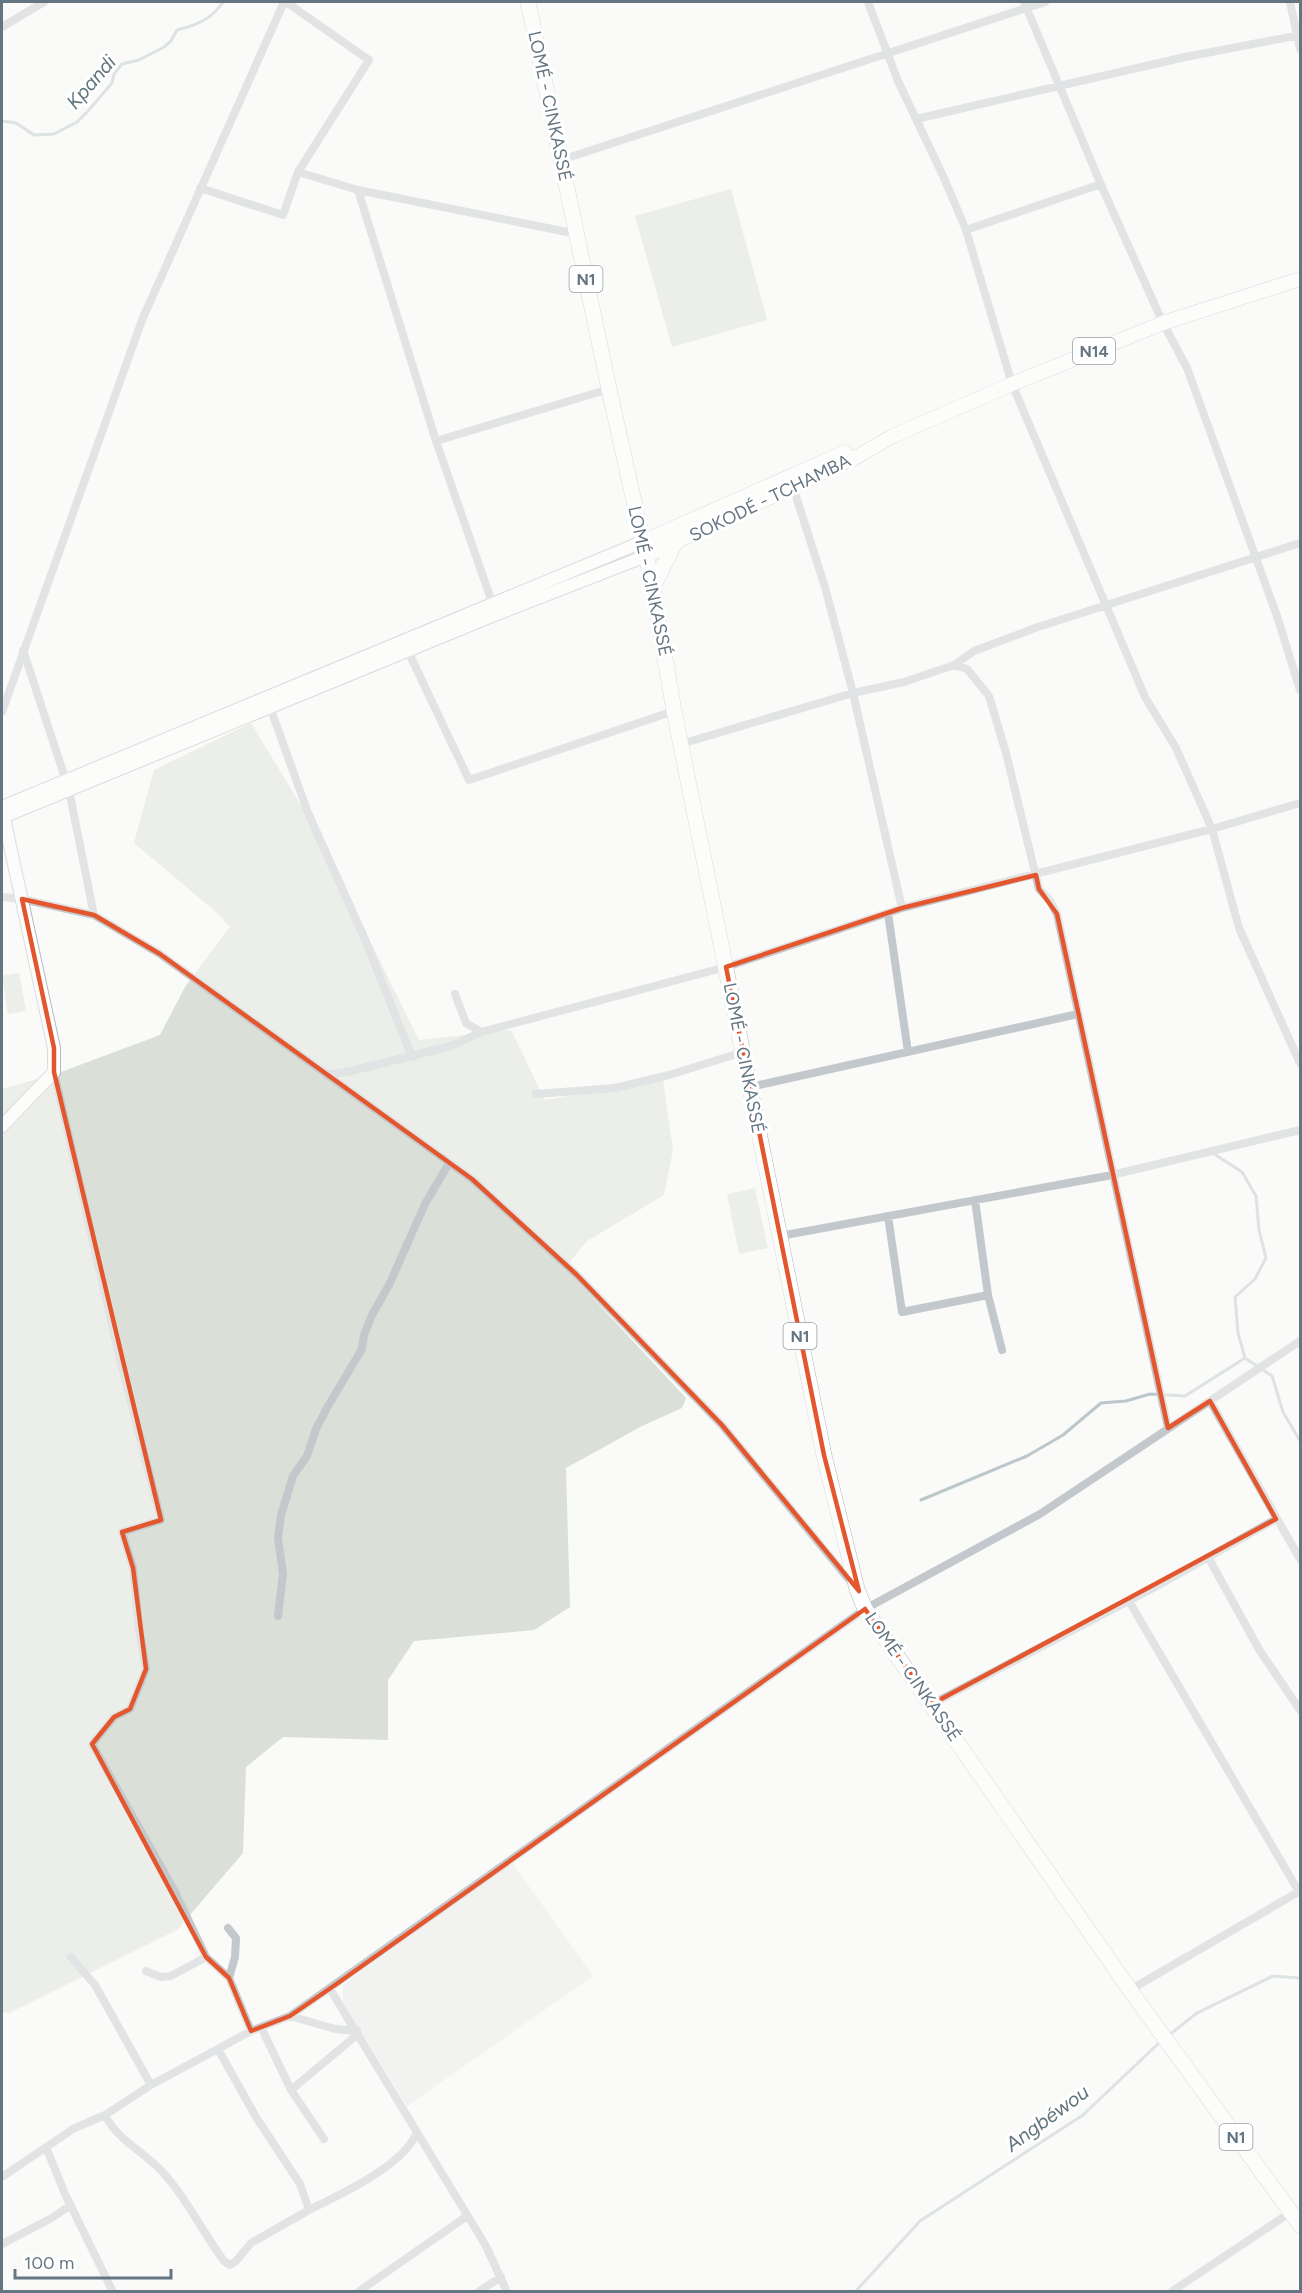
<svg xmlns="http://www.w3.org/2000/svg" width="1302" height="2293" font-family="Figtree,sans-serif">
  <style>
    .built { fill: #e8e9e9 }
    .green { fill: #dadfd7 }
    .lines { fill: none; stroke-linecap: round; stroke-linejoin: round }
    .stream { stroke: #bbc7cb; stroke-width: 3 }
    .secondary-casing { stroke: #b3babf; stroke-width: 14 }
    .primary-casing { stroke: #b5babe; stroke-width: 15 }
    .highway-casing { stroke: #b4b9bd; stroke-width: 16 }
    .street { stroke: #c3c8cc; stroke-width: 8 }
    .secondary { stroke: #fff; stroke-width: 12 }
    .primary { stroke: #fff; stroke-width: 14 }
    .highway { stroke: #fff; stroke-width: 15 }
    .marked { fill: none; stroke: #e4572e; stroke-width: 4.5; stroke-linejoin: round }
    .labels { text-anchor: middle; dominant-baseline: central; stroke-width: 6; stroke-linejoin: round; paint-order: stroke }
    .shield { fill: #fff; stroke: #939fa8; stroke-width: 1.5 }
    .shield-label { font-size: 16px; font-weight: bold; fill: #657683 }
    .street-label { font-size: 18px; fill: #657683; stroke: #fff }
    .water-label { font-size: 20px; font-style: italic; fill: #60757c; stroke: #fff }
  </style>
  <rect width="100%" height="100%" fill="#fafaf8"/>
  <path class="built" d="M511,1861L593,1976L407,2106L343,2003V1985Z"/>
  <path class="green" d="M731,189L767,320L672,347L635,216Z
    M251,723L311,822L419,1040L511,1030L545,1100L663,1080L673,1150L664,1195L587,1241L565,1268L686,1398L682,1408L642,1426L566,1468L570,1607L534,1630L414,1641L388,1680V1740L283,1737L246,1767L243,1853L177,1930L9,2013L2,2012V1089L61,1072L160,1035L185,987L230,927L215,911L134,843L154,770Z
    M19,973L26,1011L8,1014L2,976Z
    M755,1188L768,1248L739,1254L727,1194Z"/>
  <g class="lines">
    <path class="stream" d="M2,121L16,123L34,135L54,134L77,122L88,111L112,83L114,74L122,64L139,60L164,47L171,41L177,30C197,25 212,19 223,2
      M1211,1152L1242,1172L1256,1196L1259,1230L1266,1258L1255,1279L1235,1297L1238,1333L1245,1358
      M921,1500L1027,1456L1063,1435L1101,1403L1126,1401L1150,1394L1185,1396L1245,1358L1272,1376L1283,1412L1300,1441
      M1168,2036L1197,2013L1273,1976L1300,1978
      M855,2292L920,2221L1083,2115L1160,2042"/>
    <g class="secondary-casing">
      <path id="secondary" d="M2,807L642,542
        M3,817L497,614L646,556
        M2,1126L54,1072V1048L2,809"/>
    </g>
    <g class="primary-casing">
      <path id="primary" d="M642,542L845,452
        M646,556L858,456L893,436L1012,384L1163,323L1300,279"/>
    </g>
    <g class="highway-casing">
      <path id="highway" d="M528,2L609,389L653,587L674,711L824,1455L857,1589L865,1609L879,1630L1130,1990L1300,2225
        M653,587L675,543"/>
    </g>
    <path class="street" d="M286,2L369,60L298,172
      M868,2L898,81L944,178L966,230L1012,384L1145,697L1176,748L1212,829L1239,928L1300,1063
      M1024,2L1105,194L1163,323L1187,368L1277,616L1300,690
      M1290,2L1300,49
      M2,27L44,2
      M916,119L1185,57L1300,35
      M561,160L1045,2
      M200,188L283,215L298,172L358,190L577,234
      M358,190L436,441L609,389
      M966,230L1101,184
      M436,441L494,608
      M793,487L825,587L853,693L902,908
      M23,650L69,790L94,915L160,954L472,1179L576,1274L722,1425L851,1582
      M408,651L469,780L674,711
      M954,665L967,669L989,696L1006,753L1039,889L1050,901L1057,914L1168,1428
      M270,707L308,813L364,937L412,1057
      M2,712L142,320L284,2
      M681,744L853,693L904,682L954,665L974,651L1038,627L1300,543
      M2,897L22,899L94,915
      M888,913L908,1052
      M455,994L466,1023L481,1032L726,967L902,908L1212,829L1300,803
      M54,1072L119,1355L161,1520L122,1532L133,1568L139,1629L146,1669L130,1709L114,1717L92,1744L174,1890L206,1957L229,1978L251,2031
      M327,1075L351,1071L451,1046L481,1032
      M750,1087L1078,1014
      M536,1094L615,1088L669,1075L743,1052
      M975,1200L988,1295L1002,1350
      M888,1216L902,1312L988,1295
      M780,1236L1112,1175L1300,1130
      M1210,1401L1300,1559
      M1208,1557L1260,1651L1300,1710
      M1129,1601L1299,1892
      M278,1616L283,1574L278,1538L281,1515L293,1476L307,1456L316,1429L328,1406L362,1349L364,1335L372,1315L389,1285L425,1204L449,1163
      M932,1704L1159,1585L1276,1519
      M228,1928L236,1938L235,1957L229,1978
      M71,1957L95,1985L151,2085
      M146,1971L161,1977L171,1976L206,1957
      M330,1989L486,2246L507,2292
      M1130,1990L1300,1891
      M290,2016L335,2029L357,2031
      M261,2027L291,2090L324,2139
      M291,2090L358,2034
      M105,2115C119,2143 148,2153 167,2177C189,2203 204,2234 224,2261L230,2265L236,2261L251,2243L309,2210L300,2184L256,2117L218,2049
      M46,2147L65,2194L113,2292
      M2,2177L73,2129L105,2115L151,2085L251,2031L290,2016L865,1609L1040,1514L1300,1341
      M309,2210C339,2195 403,2166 416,2134
      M2,2244L50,2219L71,2205
      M358,2292L467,2216
      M478,2292L501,2277
      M1171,2292L1291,2212"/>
    <use href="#secondary" class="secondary"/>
    <use href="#primary" class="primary"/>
    <use href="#highway" class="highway"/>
  </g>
  <path d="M0 0H1302V2293H0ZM1036,875L1039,889L1057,914L1168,1428L1210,1401L1276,1519L932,1704L865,1609L338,1983L290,2016L251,2031L229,1978L206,1957L92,1744L114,1717L130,1709L146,1669L133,1568L122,1532L161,1520L54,1072V1048L22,899L94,915L160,954L472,1179L576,1274L722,1425L859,1591L824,1455L726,967L902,908Z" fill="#fafaf8" fill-opacity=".55" fill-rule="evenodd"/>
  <path class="marked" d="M1036,875L1039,889L1057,914L1168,1428L1210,1401L1276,1519L932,1704L865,1609L338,1983L290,2016L251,2031L229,1978L206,1957L92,1744L114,1717L130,1709L146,1669L133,1568L122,1532L161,1520L54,1072V1048L22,899L94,915L160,954L472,1179L576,1274L722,1425L859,1591L824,1455L726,967L902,908Z"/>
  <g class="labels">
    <g class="shield">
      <rect x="569.5" y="266" width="33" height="26" rx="4.5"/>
      <rect x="1073" y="338" width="42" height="26" rx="4.5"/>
      <rect x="783.5" y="1323" width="33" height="26" rx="4.5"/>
      <rect x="1219.5" y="2124" width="33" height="26" rx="4.5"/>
    </g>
    <g class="shield-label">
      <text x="586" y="279">N1</text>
      <text x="1094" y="351">N14</text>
      <text x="800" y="1336">N1</text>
      <text x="1236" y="2137">N1</text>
    </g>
    <g class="street-label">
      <text transform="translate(550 106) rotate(78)">LOMÉ - CINKASSÉ</text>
      <text transform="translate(770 498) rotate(-26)">SOKODÉ - TCHAMBA</text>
      <text transform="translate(650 581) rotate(78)">LOMÉ - CINKASSÉ</text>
      <text transform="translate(744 1058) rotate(79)">LOMÉ - CINKASSÉ</text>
      <text transform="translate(913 1677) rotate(55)">LOMÉ - CINKASSÉ</text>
    </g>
    <g class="water-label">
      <text transform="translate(91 82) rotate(-49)">Kpandi</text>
      <text transform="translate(1047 2118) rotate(-36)">Angbéwou</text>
    </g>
  </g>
  <rect width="1302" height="2293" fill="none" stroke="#657683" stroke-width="6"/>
  <path d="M15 2269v9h156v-9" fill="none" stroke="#657683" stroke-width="3"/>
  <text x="24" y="2269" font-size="18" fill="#657683" stroke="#ffffff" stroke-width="4.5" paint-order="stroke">100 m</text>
</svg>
